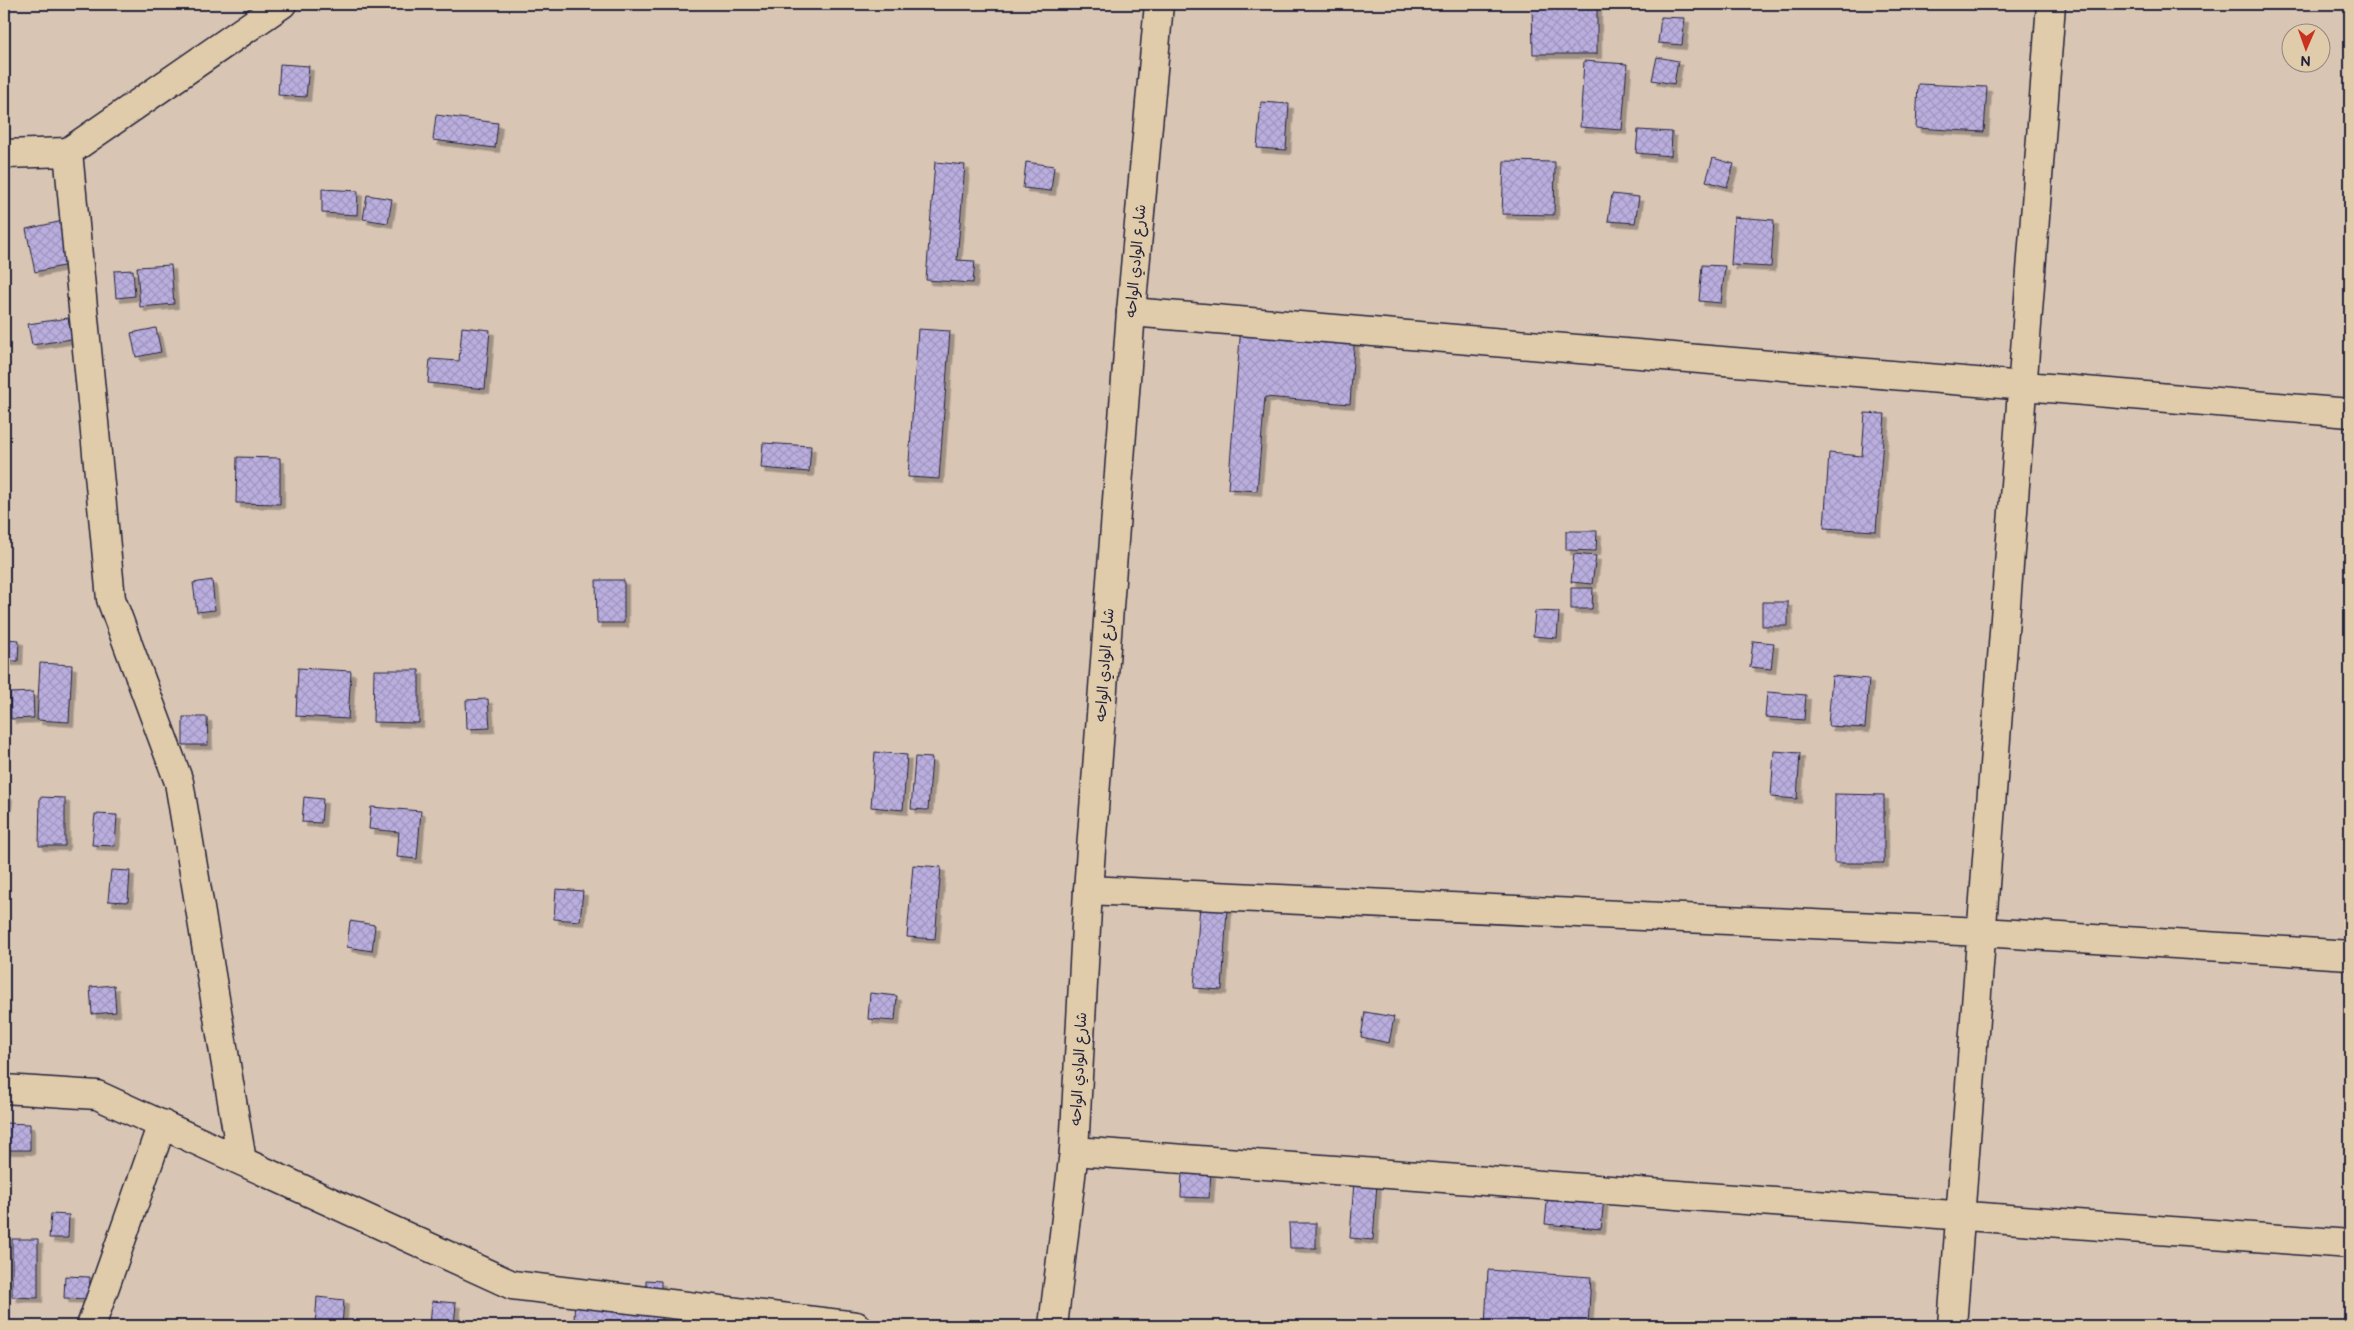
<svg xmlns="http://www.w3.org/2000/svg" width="2354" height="1330" font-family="'Balsamiq Sans','Playpen Sans Arabic',sans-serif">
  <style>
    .building { fill: url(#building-cross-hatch); stroke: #22223b; filter: url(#shadow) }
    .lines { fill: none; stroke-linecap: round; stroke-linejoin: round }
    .street-casing { stroke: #22223b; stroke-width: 31 }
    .secondary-casing { stroke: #22223b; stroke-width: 31 }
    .street { stroke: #e0cbaa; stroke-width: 28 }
    .secondary { stroke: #e0cbaa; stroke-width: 28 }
    .labels { text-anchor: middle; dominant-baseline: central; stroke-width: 4; stroke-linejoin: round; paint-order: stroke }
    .street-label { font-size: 15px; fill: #22223b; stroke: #e0cbaa }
  </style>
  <defs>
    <pattern id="building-cross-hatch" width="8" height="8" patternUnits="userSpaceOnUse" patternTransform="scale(1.25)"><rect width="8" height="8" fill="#baaede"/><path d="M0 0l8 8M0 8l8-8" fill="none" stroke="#a095bf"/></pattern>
    <filter id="shadow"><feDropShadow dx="4.5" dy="4.5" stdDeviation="0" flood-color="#0004"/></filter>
  </defs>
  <rect width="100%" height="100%" fill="#d8c5b4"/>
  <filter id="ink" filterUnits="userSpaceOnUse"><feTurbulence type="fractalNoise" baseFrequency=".02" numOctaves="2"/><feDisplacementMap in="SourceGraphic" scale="10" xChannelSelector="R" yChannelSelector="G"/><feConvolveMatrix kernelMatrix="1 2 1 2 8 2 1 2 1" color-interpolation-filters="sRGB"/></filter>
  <g filter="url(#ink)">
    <path class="building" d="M1532,4H1597V54H1533Z
      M1661,17L1685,18L1682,45L1658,43Z
      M1657,57L1678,61L1674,84L1652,80Z
      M1584,61L1627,64L1622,130L1580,127Z
      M280,64L309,66L306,97L278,95Z
      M1918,84L1987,87L1984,132L1916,128Z
      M1261,102L1289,104L1286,150L1257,148Z
      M436,115L498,123L495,148L433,140Z
      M1638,130L1672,132L1671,156L1636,153Z
      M1713,158L1734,164L1727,187L1706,181Z
      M1504,161L1555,162L1554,215L1502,214Z
      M935,162L965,165L957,260L975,261L973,283L926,280Z
      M1026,162L1054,166L1051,191L1023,188Z
      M322,189L358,191L357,215L322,213Z
      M1612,194L1639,197L1635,223L1608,221Z
      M367,195L392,199L388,223L363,219Z
      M1734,217L1774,220L1771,267L1731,265Z
      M63,221L72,264L35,272L26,229Z
      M171,265L174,304L140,307L137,267Z
      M1702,265L1725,266L1721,303L1699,301Z
      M133,270L135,296L116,298L114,271Z
      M68,318L72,339L32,345L28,324Z
      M1241,326L1355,333L1350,404L1265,397L1257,491L1228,489Z
      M462,327L490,330L485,389L428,383L430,359L459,361Z
      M156,328L161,352L136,357L131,333Z
      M918,329L950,331L939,479L908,477Z
      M1865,413L1885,414L1876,531L1824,528L1829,453L1862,456Z
      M763,443L811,446L809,472L761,468Z
      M237,457L280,458V504L236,503Z
      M1566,531H1597L1596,551L1566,550Z
      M1574,554L1596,556L1592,584L1571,582Z
      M212,580L215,610L197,612L193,583Z
      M596,580H624V623H597Z
      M1571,588H1593L1592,609H1571Z
      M1762,602H1788V626H1762Z
      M1535,611L1559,612L1557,638L1533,636Z
      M4,639L19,640L18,661H4Z
      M1753,641L1774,643L1771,669L1750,667Z
      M40,663L72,665L69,722L37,720Z
      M298,668L351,671L348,719L296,716Z
      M374,670H419V723L373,722Z
      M1832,676L1869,679L1865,728L1828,726Z
      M33,692L34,718L11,719L10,693Z
      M1767,692L1806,695L1804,720L1765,717Z
      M488,699L490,728L467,729L466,700Z
      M183,717H207L208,745H183Z
      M1774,751L1800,753L1797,799L1771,797Z
      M875,752L907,755L903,810L871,807Z
      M915,757L932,758L928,810L911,809Z
      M1835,794L1884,795V863H1834Z
      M4,795H8L5,821H4Z
      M40,797L65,798V846H39Z
      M304,797L323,799L321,823L302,822Z
      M371,807L421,811L417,859L397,857L399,832L369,829Z
      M95,814L117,815L115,846L92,845Z
      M913,865L941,867L935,939L907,937Z
      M111,870L130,871L128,902L108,901Z
      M556,889L583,891L580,921L554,919Z
      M1201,891L1228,893L1222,990L1194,988Z
      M350,921L375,925L372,951L347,947Z
      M114,985L116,1012L92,1014L90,987Z
      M870,993L897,996L895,1021L868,1019Z
      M1365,1012L1394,1017L1389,1043L1361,1037Z
      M4,1123L30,1124V1150H4Z
      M1182,1171L1211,1173L1209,1198L1181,1197Z
      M1354,1181L1377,1183L1373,1240L1350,1238Z
      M1548,1193L1604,1197L1601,1229L1545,1224Z
      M51,1214L69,1215L68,1238H49Z
      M1289,1223H1316V1248H1290Z
      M12,1239H38V1298L12,1297Z
      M1488,1270L1591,1277L1588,1326H1485Z
      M65,1276L90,1277L89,1299L64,1298Z
      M646,1280L661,1281V1326H574L575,1284L602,1285V1310L646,1311Z
      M317,1297L344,1300L342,1326L315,1325Z
      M432,1301L456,1303L454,1326H430Z"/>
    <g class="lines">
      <g class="street-casing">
        <path id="street" d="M68,152L111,599L179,782L242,1161
          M4,154L68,152L282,4
          M1131,312L2350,413
          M1088,890L1982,932L2350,955
          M4,1089L97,1095L512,1285L856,1326
          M1074,1151L2350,1244
          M91,1326L162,1124
          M1952,1326L2051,4"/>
      </g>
      <g class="secondary-casing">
        <path id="secondary" d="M1053,1326L1074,1151L1088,890L1131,312L1159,4"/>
      </g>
      <use href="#street" class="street"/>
      <use href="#secondary" class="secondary"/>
    </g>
  </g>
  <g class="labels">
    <g class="street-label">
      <text transform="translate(1136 261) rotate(-85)">شارع الوادي الواحه</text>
      <text transform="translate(1105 665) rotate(-86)">شارع الوادي الواحه</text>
      <text transform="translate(1079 1069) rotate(-87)">شارع الوادي الواحه</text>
    </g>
  </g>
  <rect width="2354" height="1330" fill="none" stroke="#e0cbaa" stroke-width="20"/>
  <rect x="10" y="10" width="2334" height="1310" fill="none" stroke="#22223b" stroke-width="2" filter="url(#ink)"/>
  <g transform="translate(2306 48) rotate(182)"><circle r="24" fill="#e0cbaa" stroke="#94877e"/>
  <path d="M0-4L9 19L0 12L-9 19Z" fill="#c8321e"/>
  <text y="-8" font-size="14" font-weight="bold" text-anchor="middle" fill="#22223b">N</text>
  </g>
</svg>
